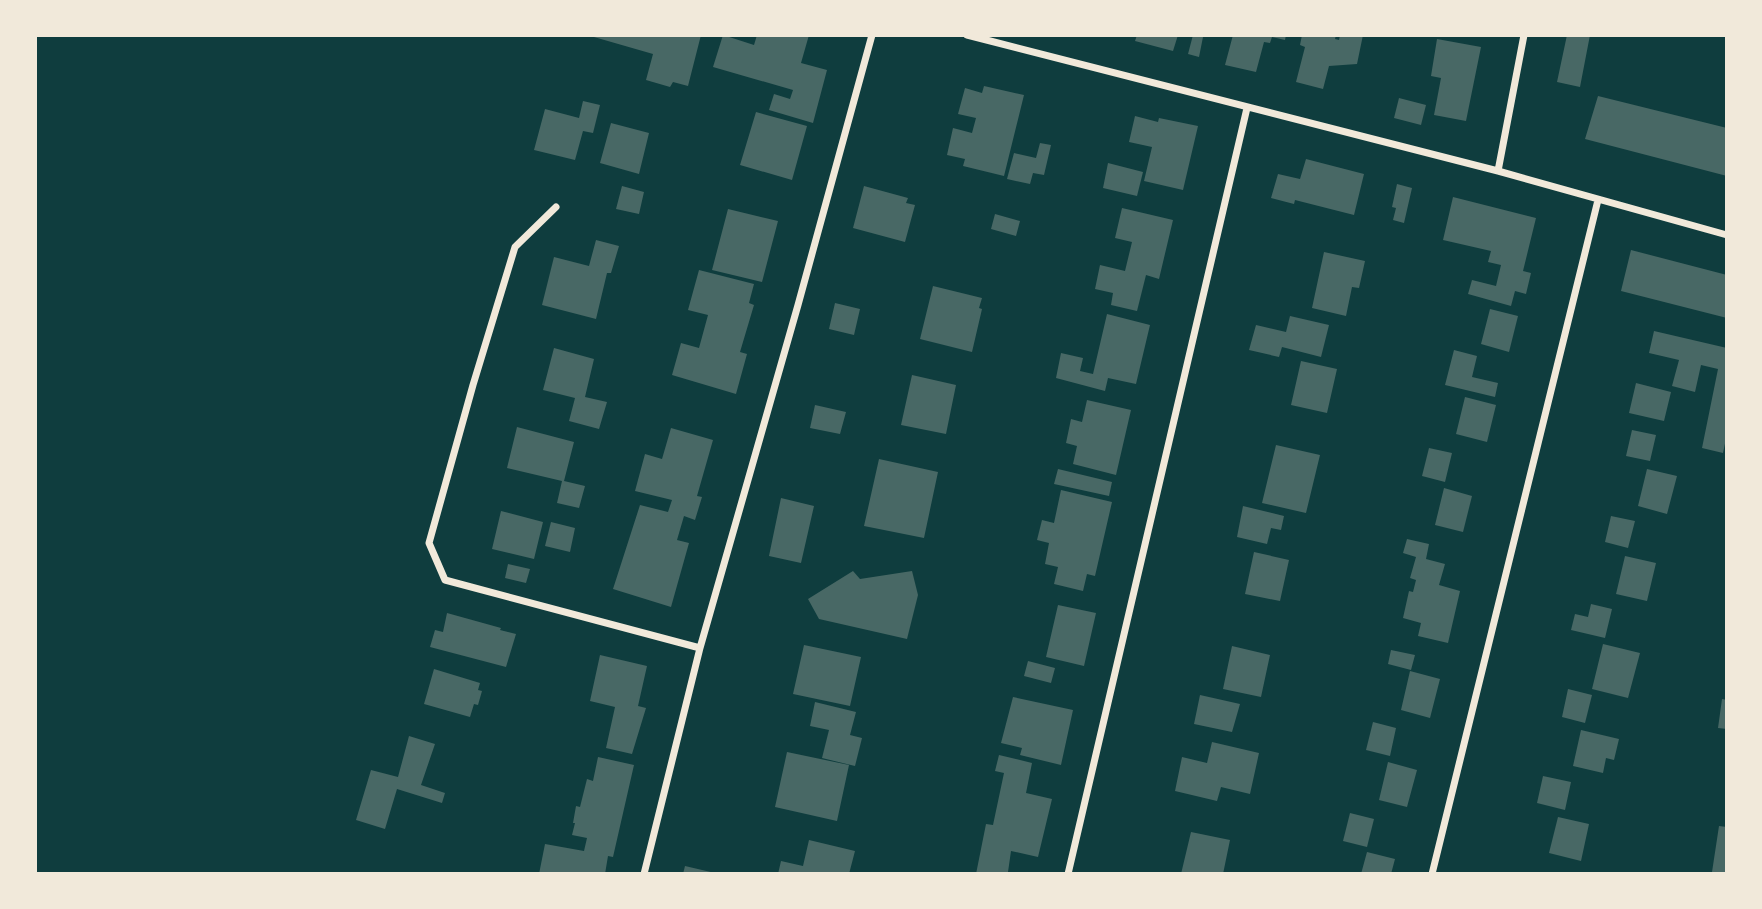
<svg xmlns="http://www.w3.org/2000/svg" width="1762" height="909" font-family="Overpass,sans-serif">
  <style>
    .building { fill: #486865 }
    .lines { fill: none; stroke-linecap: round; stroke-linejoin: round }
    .minor { stroke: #f1e9da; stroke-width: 7 }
  </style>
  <rect width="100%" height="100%" fill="#0f3d3e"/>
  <path class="building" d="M587,35H701L688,86L673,82L670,87L646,80L653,54Z
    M723,35L754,45L757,35H809L801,63L827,70L813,123L769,110L774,94L790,99L793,90L713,67Z
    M1137,35H1178L1173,51L1135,41Z
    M1193,35L1203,37L1199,57L1188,54Z
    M1233,35H1286L1285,40L1272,37L1270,43L1264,42L1256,72L1225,65Z
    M1302,35H1336L1335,39L1339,40L1340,35H1363L1357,64L1329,66L1323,89L1296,82L1305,47L1300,45Z
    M1567,35H1590L1580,87L1557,82Z
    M1437,39L1481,47L1466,121L1434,115L1441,78L1431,76Z
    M984,86L1024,95L1004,176L963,166L965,159L947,155L953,128L972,133L976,118L958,114L965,88L982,93Z
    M1598,96L1727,128V176L1585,139Z
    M1399,98L1426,105L1421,125L1394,118Z
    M583,101L600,105L593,133L583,131L575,160L534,150L545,109L579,118Z
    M756,112L807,126L792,180L740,165Z
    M1135,116L1158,122L1159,118L1198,126L1183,190L1144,181L1152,147L1129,142Z
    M611,123L649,133L639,174L600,163Z
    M1040,143L1051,145L1044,175L1033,173L1030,184L1007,179L1014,153L1036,158Z
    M1306,159L1364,174L1354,215L1295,200L1294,204L1271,198L1278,174L1300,179Z
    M1108,163L1143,172L1137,196L1103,188Z
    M1397,184L1412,188L1404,223L1393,220L1396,208L1392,207Z
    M622,186L644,192L639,214L616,209Z
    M864,186L908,198L906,203L915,205L905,242L853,228Z
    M1453,197L1536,218L1523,271L1531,273L1526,294L1515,291L1511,306L1468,294L1472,280L1496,286L1501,265L1488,262L1491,251L1443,240Z
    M1122,208L1173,220L1159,279L1146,275L1137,311L1111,305L1113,293L1095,289L1100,265L1125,271L1132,242L1115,238Z
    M728,209L778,221L762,282L712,270Z
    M995,214L1020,221L1016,236L991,229Z
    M596,240L619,246L611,273H607L596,319L542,305L554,257L589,266Z
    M1631,250L1727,275V318L1621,291Z
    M1324,252L1365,261L1359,288L1352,287L1346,316L1312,308Z
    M699,270L754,284L749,303L754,305L740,352L747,354L736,394L672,375L681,343L699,348L708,315L688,310Z
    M933,286L982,298L979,308L982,309L972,352L920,339Z
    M835,303L860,309L854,335L829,329Z
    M1490,309L1518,316L1509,352L1481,344Z
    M1107,314L1150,325L1136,384L1108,378L1105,391L1056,378L1061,353L1083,358L1080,371L1093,374Z
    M1290,316L1329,325L1321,357L1282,347L1279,357L1249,350L1256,325L1286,332Z
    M1654,331L1727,348V434L1723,453L1702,448L1718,369L1701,365L1695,392L1672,386L1679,360L1649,353Z
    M554,348L594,359L585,397L607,402L599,429L569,421L575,398L543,390Z
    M1454,350L1477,356L1472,377L1498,383L1495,397L1445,385Z
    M1301,361L1337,369L1327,413L1291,405Z
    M912,375L956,385L946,434L901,425Z
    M1636,383L1671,392L1664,421L1629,413Z
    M1465,397L1496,405L1487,442L1456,434Z
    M1087,400L1131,410L1116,475L1073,464L1077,446L1066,443L1071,419L1082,422Z
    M815,405L846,412L840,434L810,428Z
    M517,427L574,442L564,481L585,486L579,508L557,503L562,481L507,468Z
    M671,428L713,440L697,496L702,497L695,520L684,516L677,540L689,543L671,607L613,589L640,505L668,512L672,500L635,491L645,454L662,459Z
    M1632,430L1656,435L1650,461L1626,456Z
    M1276,445L1320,455L1306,513L1262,503Z
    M1429,448L1452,453L1445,482L1422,476Z
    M879,459L938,472L924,538L864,526Z
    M1058,469L1112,482L1109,496L1054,484Z
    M1647,469L1677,476L1667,514L1638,506Z
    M1444,488L1472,496L1463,532L1435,525Z
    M1061,490L1112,502L1095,576L1087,574L1083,591L1054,584L1058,567L1045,564L1049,543L1037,540L1042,520L1054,523Z
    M781,498L814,506L801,563L769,556Z
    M1243,506L1284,516L1281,530L1271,528L1267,544L1237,537Z
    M501,511L543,522L534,559L492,549Z
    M1611,516L1635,521L1628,548L1605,542Z
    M551,522L575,528L570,552L545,546Z
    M1407,539L1429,544L1426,559L1445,564L1439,585L1460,591L1448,643L1418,636L1421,623L1403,618L1409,591L1413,592L1416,580L1410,578L1416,557L1403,553Z
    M1254,552L1289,560L1280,601L1245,594Z
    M1625,556L1656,563L1647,601L1616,594Z
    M508,564L530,569L526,583L505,578Z
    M853,571L860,579L912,571L918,595L907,639L819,619L808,599Z
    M1591,604L1612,609L1605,638L1571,630L1575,614L1588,617Z
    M1058,605L1096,613L1084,666L1046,657Z
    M447,613L501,628L500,630L516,634L506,667L430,647L435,630L443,632Z
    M1603,644L1640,653L1628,698L1592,689Z
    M804,645L861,657L850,706L793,694Z
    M1232,646L1270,655L1261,697L1223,689Z
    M1391,650L1415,655L1411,670L1388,664Z
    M600,655L647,666L638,706L646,708L632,754L606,748L615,707L590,701Z
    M1028,661L1055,668L1051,683L1024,676Z
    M434,669L480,683L478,690L482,691L478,705L474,704L470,717L424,704Z
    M1410,671L1440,679L1430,718L1401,710Z
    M1568,689L1592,695L1585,723L1562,717Z
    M1200,695L1240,704L1232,732L1194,724Z
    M1013,697L1073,710L1061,765L1020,755L1022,748L1001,743Z
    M1722,699L1727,700V729L1718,728Z
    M815,702L856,712L850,735L862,738L855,766L822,758L829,730L810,726Z
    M1373,722L1396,728L1390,756L1366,750Z
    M1581,730L1619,739L1614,760L1606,758L1603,773L1573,766Z
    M409,736L435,744L421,785L445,793L442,803L397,789L385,829L356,820L371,770L398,777Z
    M1212,742L1259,753L1250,794L1221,787L1217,801L1175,791L1182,757L1207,763Z
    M787,752L849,765L837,821L775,807Z
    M999,755L1032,763L1026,793L1052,799L1038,857L1011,851L1008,872L1014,874H976L986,824L993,825L1004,773L995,771Z
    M598,757L634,765L613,857L608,856L605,874H539L545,844L584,851L587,838L572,835L575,823H573L576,806L580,807L587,779L593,781Z
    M1388,762L1417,770L1407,807L1379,800Z
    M1543,776L1571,782L1565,810L1537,803Z
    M1350,813L1374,819L1367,847L1343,841Z
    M1558,817L1589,824L1581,861L1549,853Z
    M1719,826L1727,827V874L1712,872Z
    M1191,832L1230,840L1223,874H1181Z
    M809,840L855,851L849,874H778L781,861L803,866Z
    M1367,852L1395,859L1391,874H1361Z
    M685,866L715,873V874H683Z"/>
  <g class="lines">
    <path class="minor" d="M967,35L1498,171L1727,235
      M1498,171L1524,35
      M556,207L515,247L473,385L429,543L445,580L700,648
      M644,874L700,648L798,305L872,35
      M1068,874L1247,108
      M1432,874C1489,650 1541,424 1598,200"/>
  </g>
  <rect width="1762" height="909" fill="none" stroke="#f1e9da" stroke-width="74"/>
</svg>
